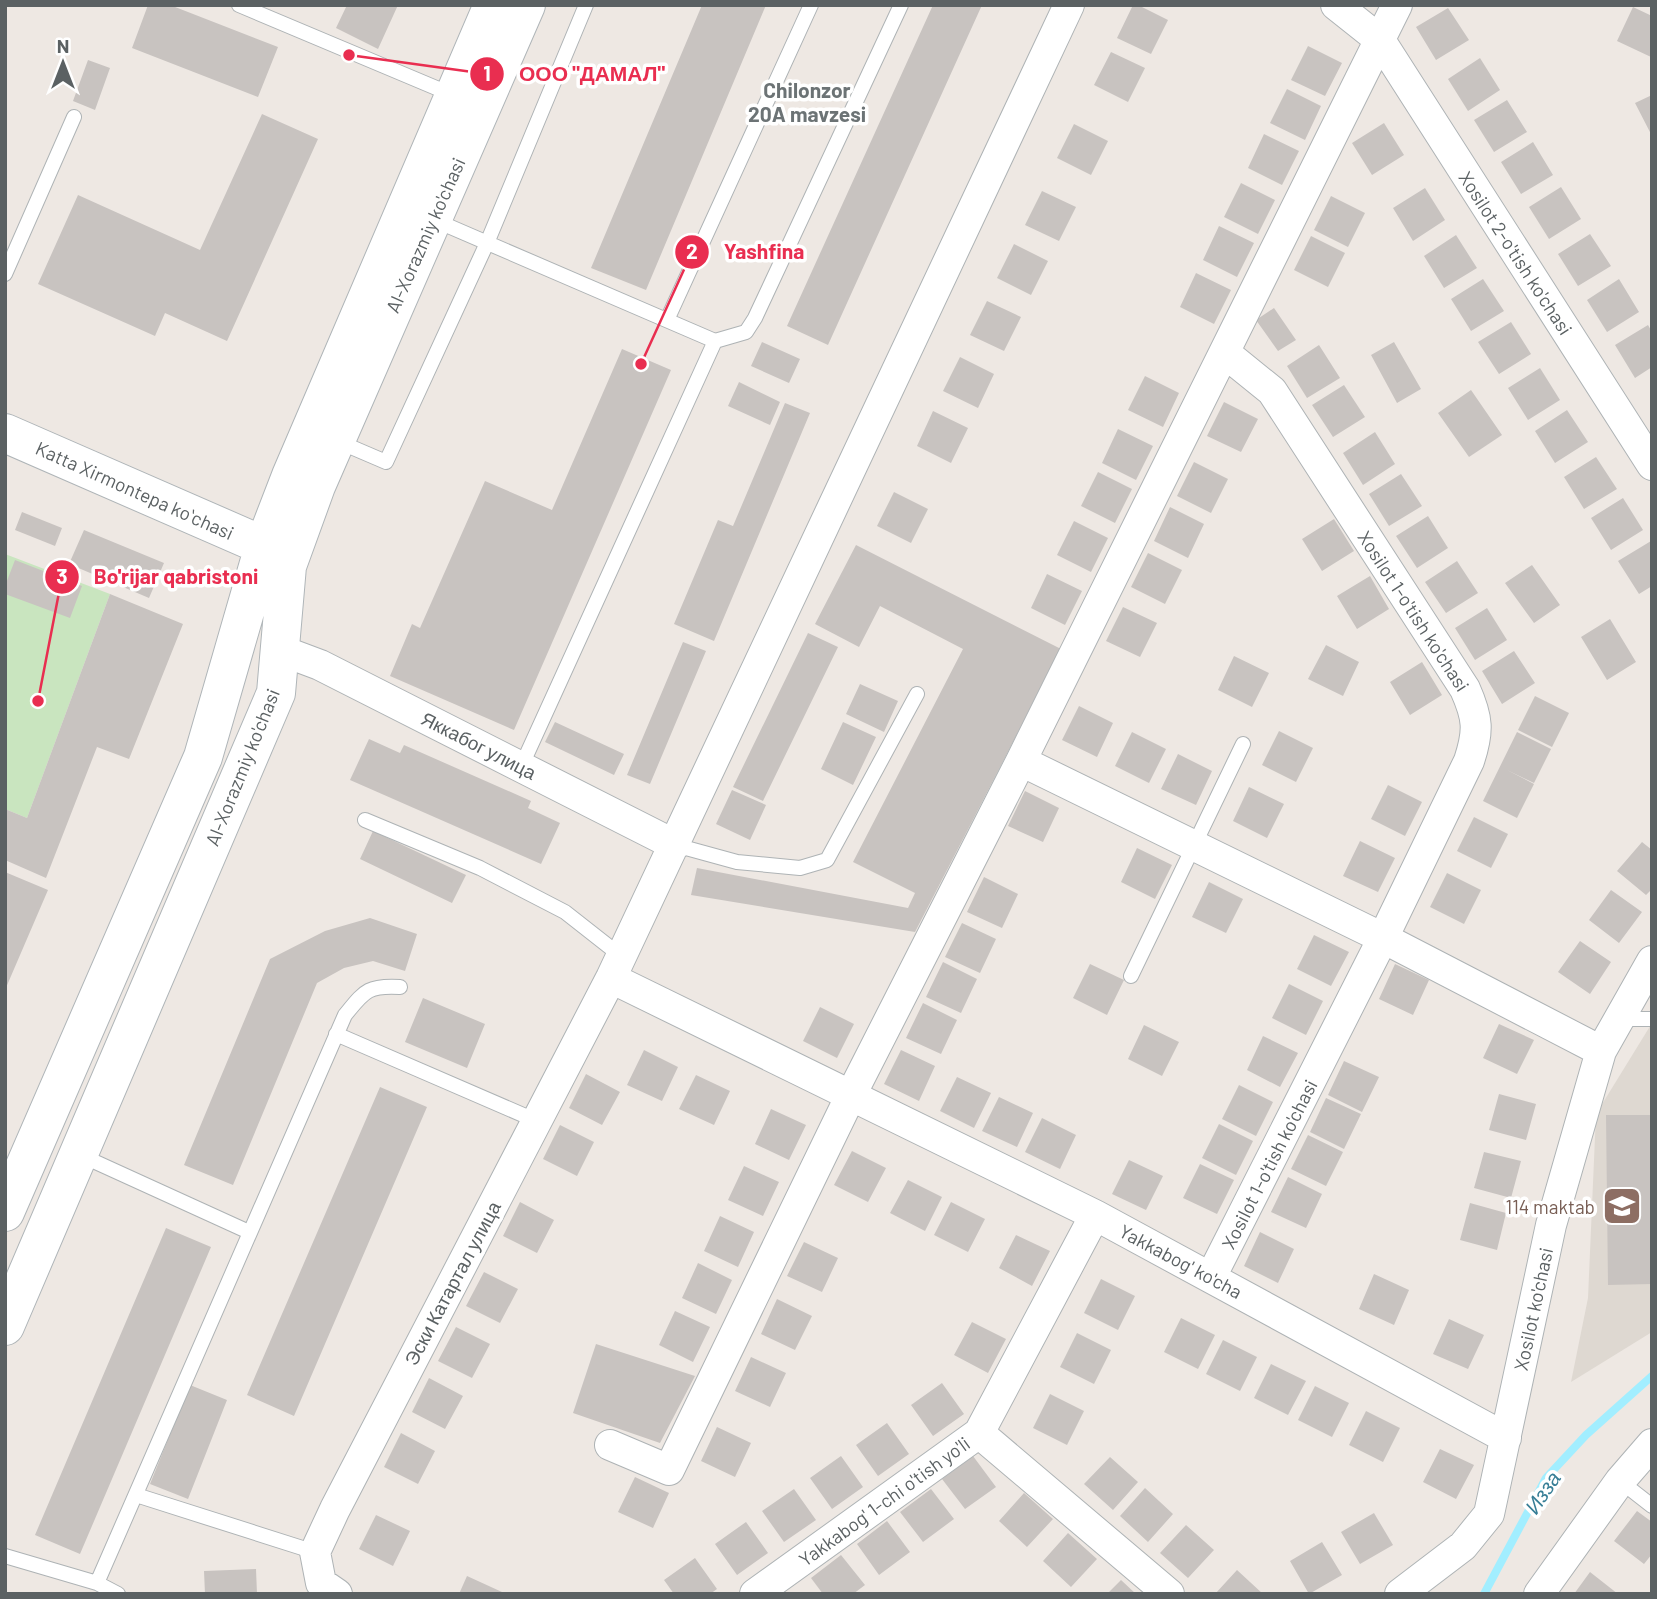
<svg xmlns="http://www.w3.org/2000/svg" width="1657" height="1599" font-family="Barlow,sans-serif">
  <style>
    .education { fill: #ded8d1 }
    .green { fill: #c9e5bf }
    .lines { fill: none; stroke-linecap: round; stroke-linejoin: round }
    .stream { stroke: #a2eeff; stroke-width: 8 }
    .building { fill: #c8c3c0 }
    .lane-casing { stroke: #aeb3b5; stroke-width: 16 }
    .street-casing { stroke: #aeb3b5; stroke-width: 32 }
    .secondary-casing { stroke: #afb5b8; stroke-width: 40 }
    .lane { stroke: #fff; stroke-width: 14 }
    .street { stroke: #fff; stroke-width: 30 }
    .secondary { stroke: #fff; stroke-width: 38 }
    .labels { text-anchor: middle; dominant-baseline: central; stroke-width: 7; stroke-linejoin: round; paint-order: stroke }
    .street-label { font-size: 19px; fill: #5b6163; stroke: #fff }
    .education-label { font-size: 19px; fill: #785e54; stroke: #fff; text-anchor: end }
    .neighbourhood-label { font-size: 21px; font-weight: bold; fill: #6c7375; stroke: #fff }
    .water-label { font-size: 21px; font-style: italic; fill: #377e96; stroke: #fff }
    .leader { fill: none; stroke: #e92e50; stroke-width: 2.5 }
    .callout-dot { fill: #e92e50; stroke: #fff; stroke-width: 2.5 }
    .mark-label { font-size: 21px; text-anchor: middle; font-weight: bold; fill: #fff }
    .callout-label { font-size: 21px; text-anchor: middle; font-weight: bold; fill: #e92e50; stroke: #fff; stroke-width: 7; stroke-linejoin: round; paint-order: stroke }
  </style>
  <rect width="100%" height="100%" fill="#eee8e3"/>
  <path class="education" d="M1652,1023V1332L1571,1382L1588,1298L1596,1114Z"/>
  <path class="green" d="M5,554L110,594L27,818L5,809Z"/>
  <g class="lines">
    <path class="stream" d="M1484,1594L1546,1478L1586,1435L1652,1376"/>
  </g>
  <path class="building" d="M148,5H170L278,47L258,97L132,48Z
    M347,5H398L378,49L336,28Z
    M702,5H766L646,290L591,268Z
    M933,5H982L828,345L787,326Z
    M1133,5H1138L1168,20L1151,54L1117,38Z
    M1633,7L1652,16L1651,57L1617,41Z
    M1448,8L1469,40L1436,60L1416,27Z
    M1308,46L1342,63L1325,96L1291,80Z
    M1111,52L1145,68L1128,102L1094,85Z
    M1480,58L1500,90L1468,111L1448,79Z
    M88,60L110,68L95,110L73,101Z
    M1287,89L1321,106L1305,140L1270,123Z
    M1652,95V136L1635,103Z
    M1507,100L1527,132L1494,152L1474,120Z
    M262,114L318,139L227,341L165,313L155,336L38,284L78,195L200,250Z
    M1384,123L1404,155L1372,175L1352,143Z
    M1074,124L1108,141L1091,175L1057,158Z
    M1264,134L1299,151L1282,185L1248,168Z
    M1533,142L1553,175L1521,194L1501,162Z
    M1241,183L1275,200L1258,234L1224,217Z
    M1561,187L1581,219L1549,239L1529,207Z
    M1425,188L1445,220L1413,241L1393,208Z
    M1042,191L1076,207L1059,241L1025,225Z
    M1331,196L1365,213L1348,247L1314,230Z
    M1219,226L1254,243L1237,277L1203,260Z
    M1590,234L1611,266L1578,286L1558,254Z
    M1456,235L1477,268L1444,288L1424,256Z
    M1311,236L1345,253L1328,287L1294,270Z
    M1014,244L1048,261L1031,295L997,278Z
    M1196,273L1231,290L1214,324L1180,307Z
    M1483,279L1504,311L1471,331L1451,299Z
    M1619,279L1639,312L1607,332L1587,300Z
    M987,301L1021,317L1004,351L970,335Z
    M1274,308L1296,340L1278,351L1256,320Z
    M1511,322L1531,354L1499,374L1478,342Z
    M1648,325L1652,332V367L1635,378L1615,345Z
    M762,342L800,359L789,383L751,366Z
    M1394,342L1421,389L1397,403L1371,355Z
    M1319,345L1340,378L1307,398L1287,366Z
    M622,349L671,370L514,730L390,676L412,624L420,628L485,481L552,510Z
    M960,357L994,374L978,408L943,391Z
    M1540,368L1560,400L1528,420L1508,388Z
    M1145,376L1179,393L1163,427L1128,410Z
    M739,382L780,402L770,425L728,406Z
    M1344,385L1365,417L1333,437L1312,405Z
    M1471,390L1502,435L1469,457L1438,413Z
    M1224,402L1258,419L1241,452L1207,436Z
    M785,403L810,413L714,641L674,624L718,520L733,526Z
    M1567,410L1588,442L1555,463L1535,431Z
    M933,411L968,428L951,463L917,446Z
    M1118,429L1153,446L1136,480L1102,463Z
    M1375,432L1395,464L1363,485L1343,453Z
    M1596,457L1617,489L1584,509L1564,477Z
    M1194,462L1228,479L1211,513L1177,496Z
    M1098,472L1132,489L1115,523L1081,506Z
    M1401,474L1422,506L1389,526L1369,494Z
    M894,492L928,509L911,543L877,526Z
    M1623,498L1643,530L1611,550L1591,518Z
    M1170,507L1204,524L1188,558L1154,541Z
    M22,512L62,528L55,546L15,530Z
    M1428,516L1448,548L1417,568L1396,536Z
    M1334,519L1354,551L1322,571L1302,539Z
    M1074,521L1108,538L1091,572L1057,555Z
    M84,530L164,563L149,598L69,564Z
    M1651,541L1652,586L1639,594L1618,561Z
    M856,545L1061,649L915,932L691,895L697,868L908,908L915,893L853,862L963,649L880,606L859,647L815,624Z
    M1148,553L1182,570L1165,604L1131,587Z
    M15,560L82,586L70,618L5,594V586Z
    M1457,561L1478,593L1446,613L1425,582Z
    M1532,565L1560,605L1534,623L1505,583Z
    M1047,574L1082,591L1065,625L1031,608Z
    M1370,576L1389,609L1357,629L1337,596Z
    M110,594L183,624L129,759L97,747L46,878L5,860V809L27,818Z
    M1123,607L1157,623L1140,657L1106,641Z
    M1487,608L1507,640L1475,660L1455,628Z
    M1610,619L1636,662L1607,680L1581,637Z
    M808,633L838,647L763,801L733,787Z
    M683,642L706,651L650,784L627,775Z
    M1326,645L1359,662L1343,696L1308,679Z
    M1514,651L1535,683L1502,704L1482,671Z
    M1234,656L1269,673L1252,707L1218,690Z
    M1422,662L1442,695L1410,715L1390,682Z
    M860,684L898,701L884,732L846,714Z
    M1535,696L1569,713L1552,747L1518,730Z
    M1079,706L1113,723L1097,757L1062,740Z
    M555,722L624,754L614,775L545,742Z
    M843,722L876,737L853,785L821,769Z
    M1279,731L1313,748L1296,782L1262,765Z
    M1132,732L1166,749L1149,783L1115,766Z
    M1517,732L1551,749L1534,783L1507,770L1534,784L1517,818L1483,801Z
    M369,739L400,753L404,745L531,801L528,808L560,823L541,864L350,780Z
    M1178,754L1212,771L1196,805L1161,789Z
    M1388,785L1422,802L1405,836L1371,819Z
    M1249,787L1284,804L1267,838L1233,821Z
    M732,790L766,805L750,840L716,824Z
    M1025,791L1059,808L1043,842L1008,826Z
    M1474,817L1508,834L1491,868L1457,851Z
    M373,831L466,875L452,903L360,859Z
    M1360,841L1395,858L1378,892L1343,876Z
    M1642,842L1652,850V889L1646,895L1617,871Z
    M1137,848L1172,865L1155,899L1121,882Z
    M5,872L48,890L5,990Z
    M1447,873L1481,890L1464,924L1430,907Z
    M984,877L1018,894L1002,928L967,912Z
    M1209,882L1243,899L1226,933L1192,917Z
    M1611,890L1642,912L1619,943L1589,920Z
    M370,918L417,934L405,971L373,961L344,968L317,983L233,1185L184,1165L270,959L325,931Z
    M962,923L996,939L980,973L945,957Z
    M1314,935L1349,952L1331,986L1297,969Z
    M1580,941L1611,962L1590,994L1558,972Z
    M943,962L977,979L961,1013L926,997Z
    M1090,964L1124,980L1107,1015L1073,998Z
    M1395,964L1429,980L1413,1015L1379,999Z
    M1289,984L1323,1001L1306,1035L1272,1018Z
    M423,998L485,1024L467,1068L405,1042Z
    M923,1003L957,1020L941,1054L906,1038Z
    M820,1007L854,1024L837,1058L803,1041Z
    M1499,1024L1534,1040L1517,1074L1483,1058Z
    M1144,1025L1179,1042L1162,1076L1128,1059Z
    M1263,1036L1298,1053L1280,1087L1247,1070Z
    M644,1050L678,1067L662,1101L627,1085Z
    M901,1050L935,1066L919,1101L884,1084Z
    M1344,1061L1379,1077L1362,1112L1328,1095Z
    M586,1074L620,1092L602,1125L569,1108Z
    M696,1075L730,1091L714,1125L679,1109Z
    M957,1077L991,1093L974,1128L940,1111Z
    M1239,1085L1273,1102L1256,1136L1222,1119Z
    M380,1087L427,1107L294,1416L247,1395Z
    M1499,1094L1536,1104L1526,1140L1489,1130Z
    M999,1097L1033,1113L1017,1147L982,1131Z
    M1326,1098L1361,1114L1344,1149L1310,1132Z
    M771,1109L806,1125L789,1160L755,1144Z
    M1606,1115H1652V1284L1608,1285Z
    M1042,1118L1076,1135L1060,1169L1025,1152Z
    M1219,1124L1253,1141L1236,1175L1202,1158Z
    M560,1125L594,1142L577,1176L543,1159Z
    M1308,1135L1343,1152L1326,1186L1291,1169Z
    M852,1151L886,1168L868,1202L834,1185Z
    M1484,1152L1521,1161L1511,1198L1474,1188Z
    M1129,1160L1163,1176L1146,1210L1112,1194Z
    M1200,1164L1234,1180L1217,1214L1183,1198Z
    M744,1166L779,1182L763,1216L728,1200Z
    M1288,1177L1322,1194L1306,1228L1271,1212Z
    M908,1180L942,1197L925,1231L890,1213Z
    M520,1202L554,1220L537,1253L503,1236Z
    M951,1202L985,1219L968,1252L934,1235Z
    M1470,1203L1506,1213L1497,1250L1460,1240Z
    M720,1216L754,1232L738,1267L704,1251Z
    M166,1228L211,1247L80,1554L35,1535Z
    M1260,1232L1294,1249L1278,1283L1244,1266Z
    M1016,1235L1050,1251L1032,1286L999,1268Z
    M804,1242L838,1258L822,1292L787,1276Z
    M698,1263L732,1280L716,1314L682,1298Z
    M484,1272L518,1289L500,1323L466,1306Z
    M1374,1274L1409,1290L1394,1325L1359,1309Z
    M1101,1279L1135,1296L1118,1330L1084,1313Z
    M777,1299L812,1316L795,1350L761,1334Z
    M675,1311L710,1327L693,1362L659,1345Z
    M1181,1318L1215,1335L1198,1369L1164,1352Z
    M1449,1319L1484,1335L1468,1369L1433,1354Z
    M972,1322L1006,1339L988,1373L954,1355Z
    M456,1327L490,1344L472,1378L438,1361Z
    M1077,1333L1111,1350L1094,1384L1060,1367Z
    M1223,1340L1257,1357L1240,1391L1206,1374Z
    M596,1344L695,1376L660,1443L573,1413Z
    M751,1357L786,1373L770,1407L735,1391Z
    M1271,1364L1306,1381L1288,1415L1254,1398Z
    M429,1378L463,1396L445,1429L412,1412Z
    M942,1383L964,1414L933,1436L911,1405Z
    M190,1385L227,1400L188,1499L150,1484Z
    M1315,1386L1349,1403L1332,1437L1298,1420Z
    M1050,1394L1084,1411L1067,1445L1033,1428Z
    M1366,1411L1400,1428L1383,1462L1349,1445Z
    M887,1423L909,1454L878,1476L856,1445Z
    M717,1427L751,1443L735,1477L701,1461Z
    M401,1433L435,1451L418,1484L384,1467Z
    M1440,1449L1474,1465L1456,1499L1423,1482Z
    M841,1456L863,1487L832,1509L810,1478Z
    M973,1456L996,1487L965,1509L942,1479Z
    M1110,1457L1138,1482L1113,1510L1084,1484Z
    M635,1477L669,1493L653,1528L618,1512Z
    M1145,1488L1173,1514L1148,1542L1120,1516Z
    M794,1489L816,1520L784,1542L762,1511Z
    M931,1489L954,1519L923,1542L900,1512Z
    M1024,1493L1053,1519L1027,1547L999,1521Z
    M1637,1511L1652,1522V1554L1644,1564L1614,1541Z
    M1374,1513L1393,1545L1360,1564L1341,1532Z
    M376,1515L410,1531L393,1566L359,1549Z
    M887,1521L910,1552L879,1575L857,1544Z
    M746,1522L768,1553L737,1575L715,1544Z
    M1186,1525L1214,1550L1188,1578L1160,1553Z
    M1068,1533L1097,1559L1071,1587L1043,1561Z
    M1322,1542L1342,1575L1309,1594L1290,1561Z
    M841,1555L865,1585L853,1594H823L811,1578Z
    M695,1558L717,1589L710,1594H674L664,1580Z
    M256,1569L257,1594H205L204,1571Z
    M1237,1570L1263,1594H1215Z
    M1590,1572L1618,1594H1574Z
    M467,1576L502,1592L501,1594H459Z
    M1121,1580L1136,1594H1107Z"/>
  <g class="lines">
    <g class="lane-casing">
      <path id="lane" d="M239,5L453,95
        M432,219L715,341L521,767
        M5,274L74,117
        M667,320L811,5
        M715,341L746,332L755,318L901,5
        M337,441L386,462L487,243L586,5
        M365,820L480,868L565,912L621,956
        M675,845L737,862L800,868L827,860L917,694
        M1131,976L1243,744
        M1619,1019H1652
        M336,1034L537,1121
        M80,1155L249,1232
        M1620,1481L1652,1506
        M136,1495L315,1552
        M5,1556L97,1583L118,1594
        M97,1583L345,1015C364,992 367,985 400,987"/>
    </g>
    <g class="street-casing">
      <path id="street" d="M1336,5L1380,40L1652,465
        M280,650L320,665L675,845
        M1021,761L1383,938L1601,1051
        M611,978L1095,1215L1506,1438
        M1211,1277L1383,938L1469,761C1479,731 1478,718 1465,689L1272,391L1225,353
        M979,1433L1169,1594
        M610,1445L669,1470L851,1095L1021,761L1397,5
        M337,1594L321,1583L315,1552L335,1509L611,978L1069,5
        M755,1594L979,1433L1095,1215
        M1400,1594L1463,1546L1489,1514L1551,1225L1601,1051L1652,961
        M1539,1594L1620,1481L1652,1444"/>
    </g>
    <g class="secondary-casing">
      <path id="secondary" d="M5,433L264,546L283,562
        M5,1212L203,757L264,546L291,476L493,5
        M5,1326L276,693L287,566L316,486L526,5"/>
    </g>
    <use href="#lane" class="lane"/>
    <use href="#street" class="street"/>
    <use href="#secondary" class="secondary"/>
  </g>
  <defs>
    <g id="school-square" transform="scale(2.0125)"><rect x="-9" y="-9" width="18" height="18" rx="4" fill="#8d6e63" stroke="#fff"/><path d="M0-5L7-2L0 1L-7-2ZM-4 1L0 2.5L4 1V4Q0 6-4 4Z" fill="#fff"/></g>
  </defs>
  <g fill-rule="evenodd">
    <use href="#school-square" x="1622" y="1206"/>
  </g>
  <g class="labels">
    <g class="street-label">
      <text transform="translate(425 235) rotate(-66)">Al-Xorazmiy ko'chasi</text>
      <text transform="translate(1516 253) rotate(57)">Xosilot 2-o'tish ko'chasi</text>
      <text transform="translate(135 490) rotate(24)">Katta Xirmontepa koʻchasi</text>
      <text transform="translate(1414 611) rotate(57)">Xosilot 1-o'tish ko'chasi</text>
      <text transform="translate(479 745) rotate(27)">Яккабог улица</text>
      <text transform="translate(242 767) rotate(-68)">Al-Xorazmiy ko'chasi</text>
      <text transform="translate(1269 1164) rotate(-63)">Xosilot 1-o'tish ko'chasi</text>
      <text transform="translate(1181 1261) rotate(28)">Yakkabog' ko'cha</text>
      <text transform="translate(452 1283) rotate(-62)">Эски Катартал улица</text>
      <text transform="translate(1533 1309) rotate(-78)">Xosilot ko'chasi</text>
      <text transform="translate(884 1501) rotate(-36)">Yakkabog' 1-chi o'tish yo'li</text>
    </g>
    <g class="education-label">
      <text x="1595" y="1206">114 maktab</text>
    </g>
    <g class="neighbourhood-label">
      <text x="807" y="89">Chilonzor<tspan x="807" dy="24">20A mavzesi</tspan></text>
    </g>
    <g class="water-label">
      <text transform="translate(1542 1492) rotate(-56)">Изза</text>
    </g>
  </g>
  <path class="leader" d="M349 55L487 74M641 364L692 252M38 701L62 577"/>
  <g class="callout-dot">
    <circle cx="349" cy="55" r="7"/>
    <circle cx="641" cy="364" r="7"/>
    <circle cx="38" cy="701" r="7"/>
    <circle cx="487" cy="74" r="18"/>
    <circle cx="692" cy="252" r="18"/>
    <circle cx="62" cy="577" r="18"/>
  </g>
  <g class="mark-label">
    <text x="487" y="81">1</text>
    <text x="692" y="259">2</text>
    <text x="62" y="584">3</text>
  </g>
  <g class="callout-label">
    <text x="592" y="81">ООО "ДАМАЛ"</text>
    <text x="764" y="259">Yashfina</text>
    <text x="176" y="584">Bo'rijar qabristoni</text>
  </g>
  <rect width="1657" height="1599" fill="none" stroke="#5b6163" stroke-width="14"/>
  <g transform="translate(63 63)" stroke="#ffffff" stroke-width="5" paint-order="stroke">
  <path d="M0-5L12 26L0 18L-12 26Z" fill="#5b6163"/>
  <text y="-10" font-size="19" font-weight="bold" text-anchor="middle" fill="#5b6163">N</text>
  </g>
</svg>
